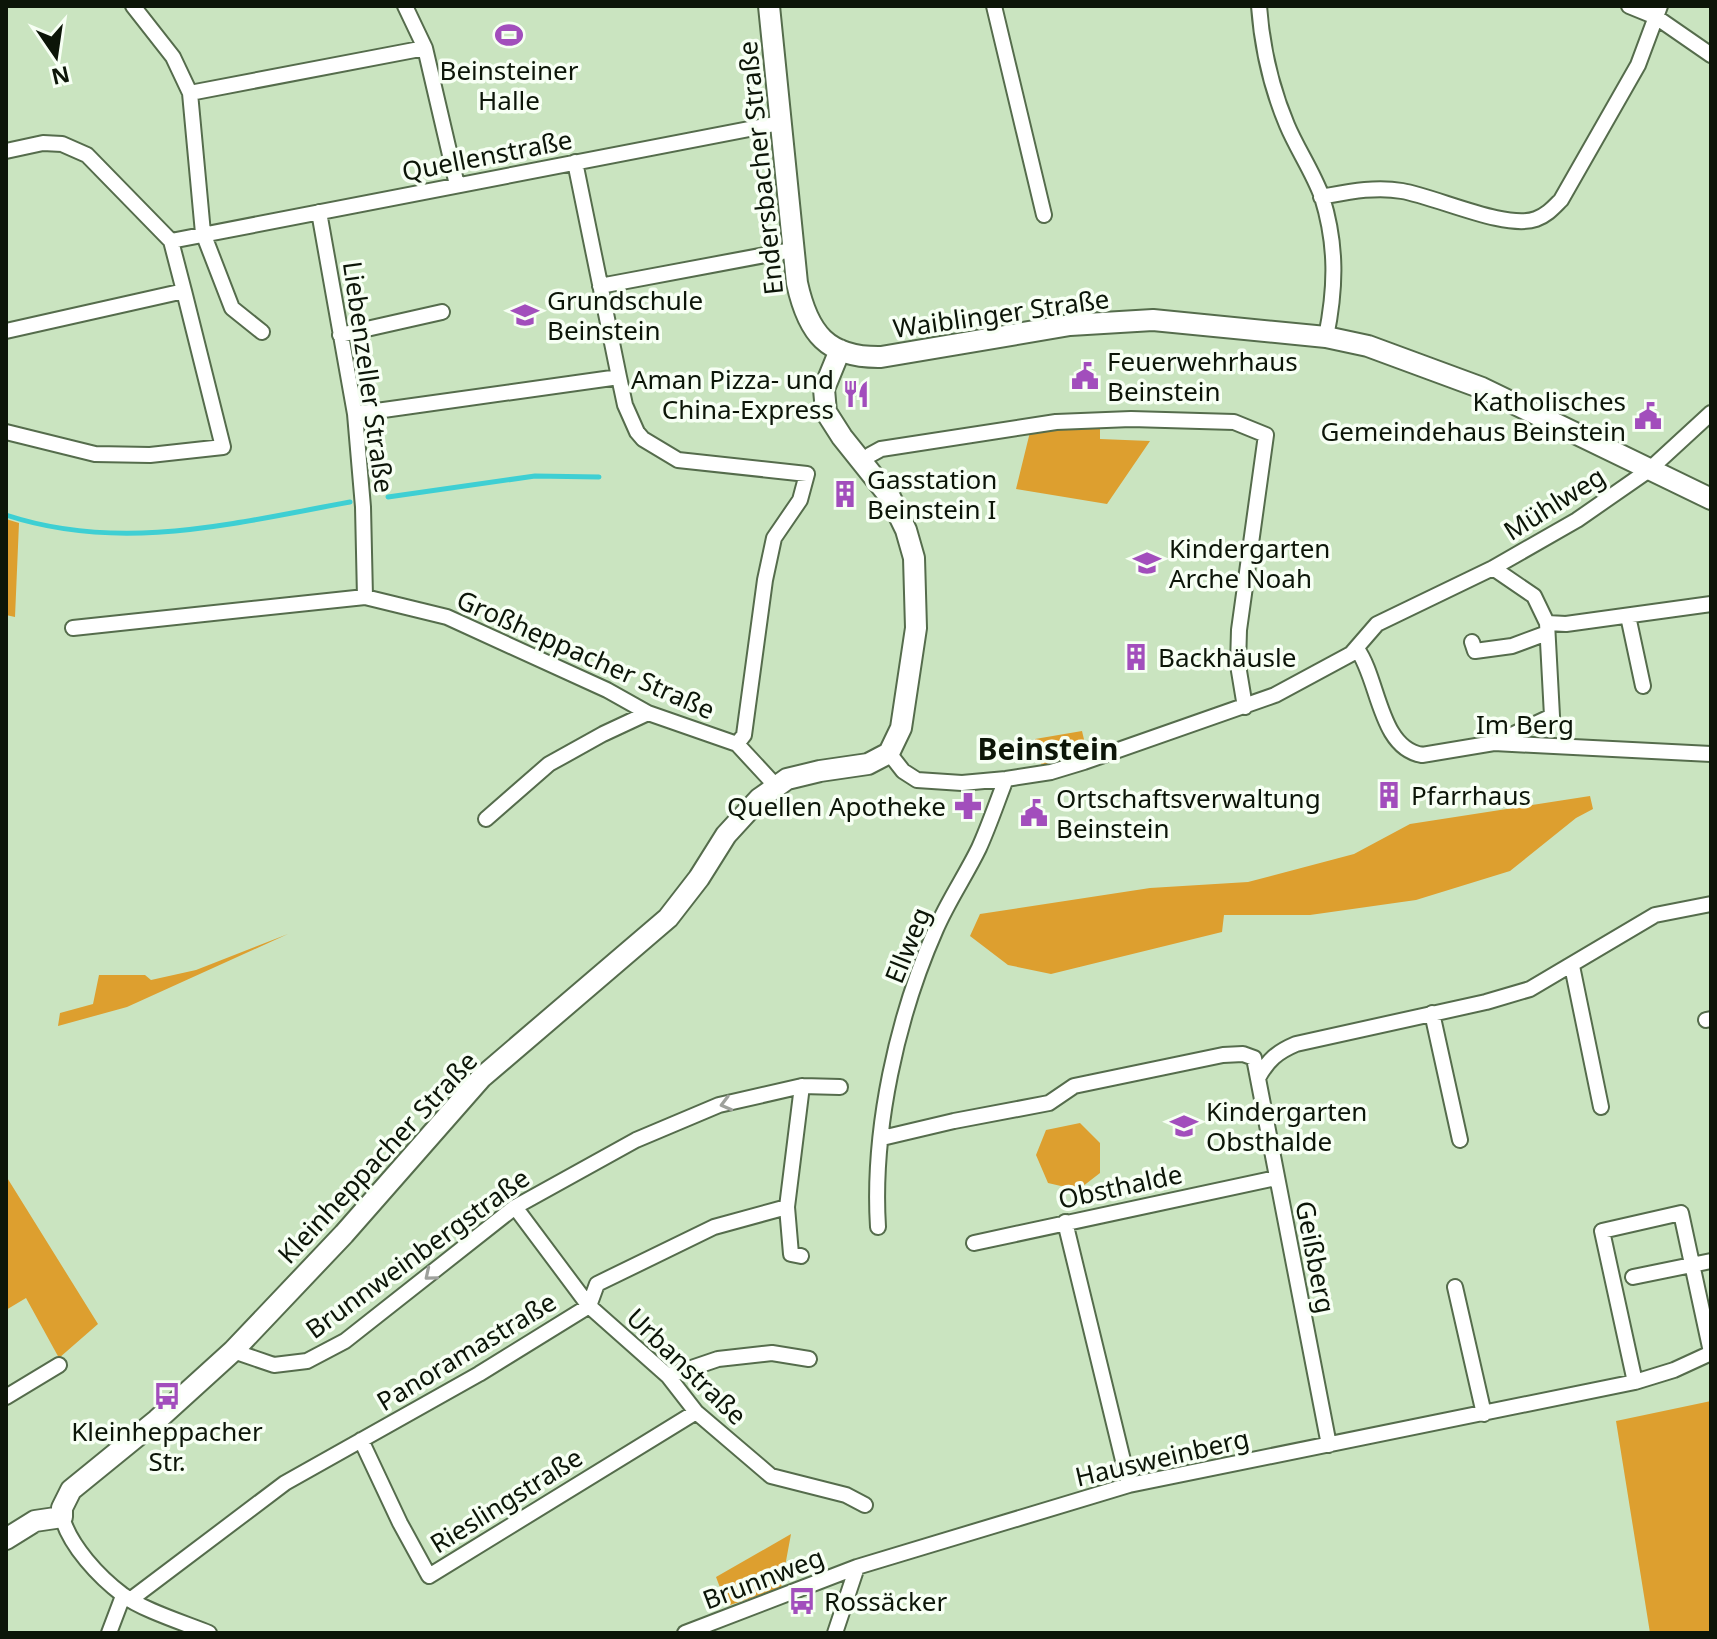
<svg xmlns="http://www.w3.org/2000/svg" width="1717" height="1639" font-family="'Noto Sans',sans-serif">
  <style>
    .green { fill: #dd9f2f }
    .lines { fill: none; stroke-linecap: round; stroke-linejoin: round }
    .stream { stroke: #3ecfd3; stroke-width: 5 }
    .street-casing { stroke: #556c4c; stroke-width: 18 }
    .secondary-casing { stroke: #556c4c; stroke-width: 24 }
    .street { stroke: #fff; stroke-width: 14 }
    .secondary { stroke: #fff; stroke-width: 20 }
    .oneway { stroke: #9ea19c }
    .labels { text-anchor: middle; dominant-baseline: central; stroke-width: 7; stroke-linejoin: round; paint-order: stroke }
    .poi-label { font-size: 26px; fill: #0c1508; stroke: #f7fff4; text-anchor: start }
    .street-label { font-size: 26px; fill: #0c1508; stroke: #f7fff4 }
    .quarter-label { font-size: 30px; font-weight: bold; fill: #0c1508; stroke: #f7fff4 }
  </style>
  <rect width="100%" height="100%" fill="#cae4c0"/>
  <path class="green" d="M1061,427H1100V439L1150,441L1107,504L1016,489L1030,432Z
    M6,519L19,523L15,617L6,615Z
    M1082,731L1087,752L1042,767L1035,739Z
    M1590,796L1593,809L1576,818L1510,871L1416,900L1310,915H1224L1222,932L1051,974L1008,965L970,936L980,914L1150,888L1248,882L1354,854L1410,824Z
    M288,934L127,1007L58,1026L60,1013L93,1004L99,975H145L151,980L196,970Z
    M1080,1123L1100,1143V1173L1078,1190L1048,1183L1036,1155L1046,1130Z
    M6,1176L98,1324L59,1358L26,1298L6,1310Z
    M1711,1401V1633H1650L1616,1421Z
    M791,1534L781,1588L727,1606L716,1577Z"/>
  <g class="lines">
    <path class="stream" d="M388,497L535,476L599,477
      M6,515C121,553 235,523 350,502"/>
    <g class="street-casing">
      <path id="street" d="M133,6L173,57L190,93L203,233L232,308L262,332
        M405,6L425,48L457,185
        M994,6L1044,215
        M1259,6C1262,47 1271,87 1287,125C1297,149 1313,172 1322,197C1337,245 1336,288 1326,337
        M1629,6L1656,17L1711,55
        M190,93L425,48
        M6,151L43,143L62,144L87,155L171,241L184,291L6,331
        M575,162L619,377L625,405L637,432L643,439L678,460L807,474L800,500L774,538L765,580L744,735L737,744
        M1321,197C1348,192 1375,186 1402,191C1437,197 1506,230 1536,219C1547,215 1553,208 1561,200L1638,65L1660,6
        M319,212L355,414L363,507L365,597
        M171,241L780,123
        M600,286L792,250
        M340,335L442,312
        M355,414L619,377
        M6,432L95,454L150,455L223,447L184,291
        M863,463L870,455L881,449L1056,422L1131,419L1234,422L1266,435L1239,630L1238,665L1245,707
        M1493,568L1534,596L1547,623L1566,624L1711,604
        M1628,616L1643,686
        M73,628L365,597L447,617L607,690L648,713L737,744L775,785
        M1472,642L1475,651L1512,646L1547,633
        M1357,649C1379,679 1379,748 1422,755L1494,743L1711,754
        M1499,741L1552,716L1547,623
        M889,753L903,771L917,780L962,783L1006,779L1051,772L1084,762L1275,695L1351,654L1377,624L1493,568L1577,520L1649,470L1711,413
        M486,819L549,764L603,734L648,713
        M1572,966L1601,1107
        M1432,1013L1460,1140
        M1706,1020L1711,1019
        M1258,1078C1268,1060 1277,1052 1296,1044L1486,1002L1530,989L1655,915L1711,904
        M882,1138L954,1121L1049,1103L1074,1086L1223,1055L1243,1054L1254,1058L1329,1445
        M515,1207L589,1306L668,1376L696,1412L771,1476L846,1495L865,1505
        M787,1207L802,1086
        M1065,1222L1129,1485
        M878,1227C872,1130 897,1017 936,929C948,901 966,875 979,848C989,826 997,802 1006,779
        M974,1243L1276,1178
        M1633,1277L1711,1261
        M1455,1287L1484,1414
        M233,1351L274,1365L307,1361L345,1341L515,1207L636,1140L719,1105L802,1086L840,1087
        M668,1376L718,1359L772,1353L809,1359
        M1635,1382L1602,1231L1681,1213L1711,1352
        M6,1397L59,1365
        M361,1440L400,1523L429,1576L696,1412
        M62,1517C70,1546 99,1577 123,1595C140,1609 187,1624 209,1633
        M130,1600L285,1483L479,1374L589,1306L597,1284L714,1227L787,1207L791,1254L801,1256
        M109,1633L123,1596
        M685,1633L857,1567L1129,1485L1635,1382L1674,1370L1711,1353
        M835,1633L857,1567"/>
    </g>
    <g class="secondary-casing">
      <path id="secondary" d="M769,6L797,283C808,333 827,358 881,357L1070,325L1153,320L1326,337L1368,346L1482,388L1711,499
        M6,1539L35,1521L62,1517V1508L71,1490L157,1420L233,1351L344,1234L481,1078L668,918L699,878L726,835L759,799L787,779L820,771L868,764L889,753L901,728L916,628L914,558L906,530L890,497L842,437L826,412L824,389L840,350"/>
    </g>
    <use href="#street" class="street"/>
    <use href="#secondary" class="secondary"/>
  </g>
  <defs><path id="oneway-chevron" d="M-2-3.5L2.5 0L-2 3.5" fill="none" stroke-width="1.6" stroke-linecap="round" stroke-linejoin="round" transform="scale(2)"/></defs>
  <g class="oneway">
    <use href="#oneway-chevron" transform="translate(726 1104) rotate(165)"/>
    <use href="#oneway-chevron" transform="translate(430 1275) rotate(140)"/>
  </g>
  <defs>
    <g id="stadium-bare" transform="scale(2.16)"><path d="M0-5a6.5 5 0 1 0 0 10a6.5 5 0 1 0 0-10ZM-3.5-1.8h7v3.6h-7Z" fill="#a24ebc" stroke="#f7fff4" stroke-width="2.5" paint-order="stroke"/></g>
    <g id="school-bare" transform="scale(2.16)"><path d="M0-5L7-2L0 1L-7-2ZM-4 1L0 2.5L4 1V4Q0 6-4 4Z" fill="#a24ebc" stroke="#f7fff4" stroke-width="2.5" paint-order="stroke"/></g>
    <g id="civic-bare" transform="scale(2.16)"><path d="M-.6-6.5H3V-4.5H.6V-3L4-1V1h2V6H-6V1h2V-1L-.6-3ZM-1.2 2.5V6h2.4V2.5Z" fill="#a24ebc" stroke="#f7fff4" stroke-width="2.5" paint-order="stroke"/></g>
    <g id="restaurant-bare" transform="scale(2.16)"><path d="M-5-6h1v4h1v-4h1v4h1v-4h1v5L-1.5 .5V6h-2V.5L-5-1ZM5-6V6H3V1.5H1.5Q1.5-4 5-6Z" fill="#a24ebc" stroke="#f7fff4" stroke-width="2.5" paint-order="stroke"/></g>
    <g id="building-bare" transform="scale(2.16)"><path d="M-4-6H4V6H1V3H-1V6H-4ZM-2.5-4.3h1.7v1.8h-1.7ZM.8-4.3h1.7v1.8H.8ZM-2.5-1h1.7V.8h-1.7ZM.8-1h1.7V.8H.8Z" fill="#a24ebc" stroke="#f7fff4" stroke-width="2.5" paint-order="stroke"/></g>
    <g id="pharmacy-bare" transform="scale(2.16)"><path d="M-2-6h4v4h4v4h-4v4h-4v-4h-4v-4h4Z" fill="#a24ebc" stroke="#f7fff4" stroke-width="2.5" paint-order="stroke"/></g>
    <g id="bus-bare" transform="scale(2.16)"><path d="M-5-6H5V4H4V6H2V4H-2V6H-4V4H-5ZM-3.5-4V0h7V-4ZM-3.5 1.2v1.5H-2V1.2ZM2 1.2v1.5H3.5V1.2Z" fill="#a24ebc" stroke="#f7fff4" stroke-width="2.5" paint-order="stroke"/></g>
  </defs>
  <g fill-rule="evenodd">
    <use href="#stadium-bare" x="509" y="35"/>
    <use href="#school-bare" x="525" y="315"/>
    <use href="#civic-bare" x="1085" y="376"/>
    <use href="#restaurant-bare" x="856" y="394"/>
    <use href="#civic-bare" x="1648" y="416"/>
    <use href="#building-bare" x="845" y="494"/>
    <use href="#school-bare" x="1147" y="563"/>
    <use href="#building-bare" x="1136" y="657"/>
    <use href="#building-bare" x="1389" y="795"/>
    <use href="#pharmacy-bare" x="968" y="806"/>
    <use href="#civic-bare" x="1034" y="813"/>
    <use href="#school-bare" x="1184" y="1126"/>
    <use href="#bus-bare" x="167" y="1396"/>
    <use href="#bus-bare" x="802" y="1601"/>
  </g>
  <g class="labels">
    <g class="poi-label">
      <text x="509" y="70" text-anchor="middle">Beinsteiner<tspan x="509" dy="30">Halle</tspan></text>
      <text x="547" y="300">Grundschule<tspan x="547" dy="30">Beinstein</tspan></text>
      <text x="1107" y="361">Feuerwehrhaus<tspan x="1107" dy="30">Beinstein</tspan></text>
      <text x="834" y="379" text-anchor="end">Aman Pizza- und<tspan x="834" dy="30">China-Express</tspan></text>
      <text x="1626" y="401" text-anchor="end">Katholisches<tspan x="1626" dy="30">Gemeindehaus Beinstein</tspan></text>
      <text x="867" y="479">Gasstation<tspan x="867" dy="30">Beinstein I</tspan></text>
      <text x="1169" y="548">Kindergarten<tspan x="1169" dy="30">Arche Noah</tspan></text>
      <text x="1158" y="657">Backhäusle</text>
      <text x="1411" y="795">Pfarrhaus</text>
      <text x="1056" y="798">Ortschaftsverwaltung<tspan x="1056" dy="30">Beinstein</tspan></text>
      <text x="946" y="806" text-anchor="end">Quellen Apotheke</text>
      <text x="1206" y="1111">Kindergarten<tspan x="1206" dy="30">Obsthalde</tspan></text>
      <text x="167" y="1431" text-anchor="middle">Kleinheppacher<tspan x="167" dy="30">Str.</tspan></text>
      <text x="824" y="1601">Rossäcker</text>
    </g>
    <g class="street-label">
      <text transform="translate(487 155) rotate(-11)">Quellenstraße</text>
      <text transform="translate(760 168) rotate(-96)">Endersbacher Straße</text>
      <text transform="translate(1001 313) rotate(-8)">Waiblinger Straße</text>
      <text transform="translate(369 377) rotate(82)">Liebenzeller Straße</text>
      <text transform="translate(1554 503) rotate(-32)">Mühlweg</text>
      <text transform="translate(586 654) rotate(24)">Großheppacher Straße</text>
      <text x="1525" y="724">Im Berg</text>
      <text transform="translate(907 945) rotate(-68)">Ellweg</text>
      <text transform="translate(377 1157) rotate(-47)">Kleinheppacher Straße</text>
      <text transform="translate(1120 1186) rotate(-12)">Obsthalde</text>
      <text transform="translate(417 1253) rotate(-36)">Brunnweinbergstraße</text>
      <text transform="translate(1316 1257) rotate(79)">Geißberg</text>
      <text transform="translate(466 1351) rotate(-31)">Panoramastraße</text>
      <text transform="translate(687 1366) rotate(44)">Urbanstraße</text>
      <text transform="translate(1162 1457) rotate(-13)">Hausweinberg</text>
      <text transform="translate(506 1500) rotate(-32)">Rieslingstraße</text>
      <text transform="translate(763 1578) rotate(-21)">Brunnweg</text>
    </g>
    <g class="quarter-label">
      <text x="1048" y="748">Beinstein</text>
    </g>
  </g>
  <rect width="1717" height="1639" fill="none" stroke="#0c1508" stroke-width="16"/>
  <g transform="translate(56 56) rotate(167)" stroke="#f7fff4" stroke-width="6" paint-order="stroke">
  <path d="M0-6L14 30L0 20L-14 30Z" fill="#0c1508"/>
  <text y="-12" font-size="22" font-weight="bold" text-anchor="middle" fill="#0c1508">N</text>
  </g>
</svg>
